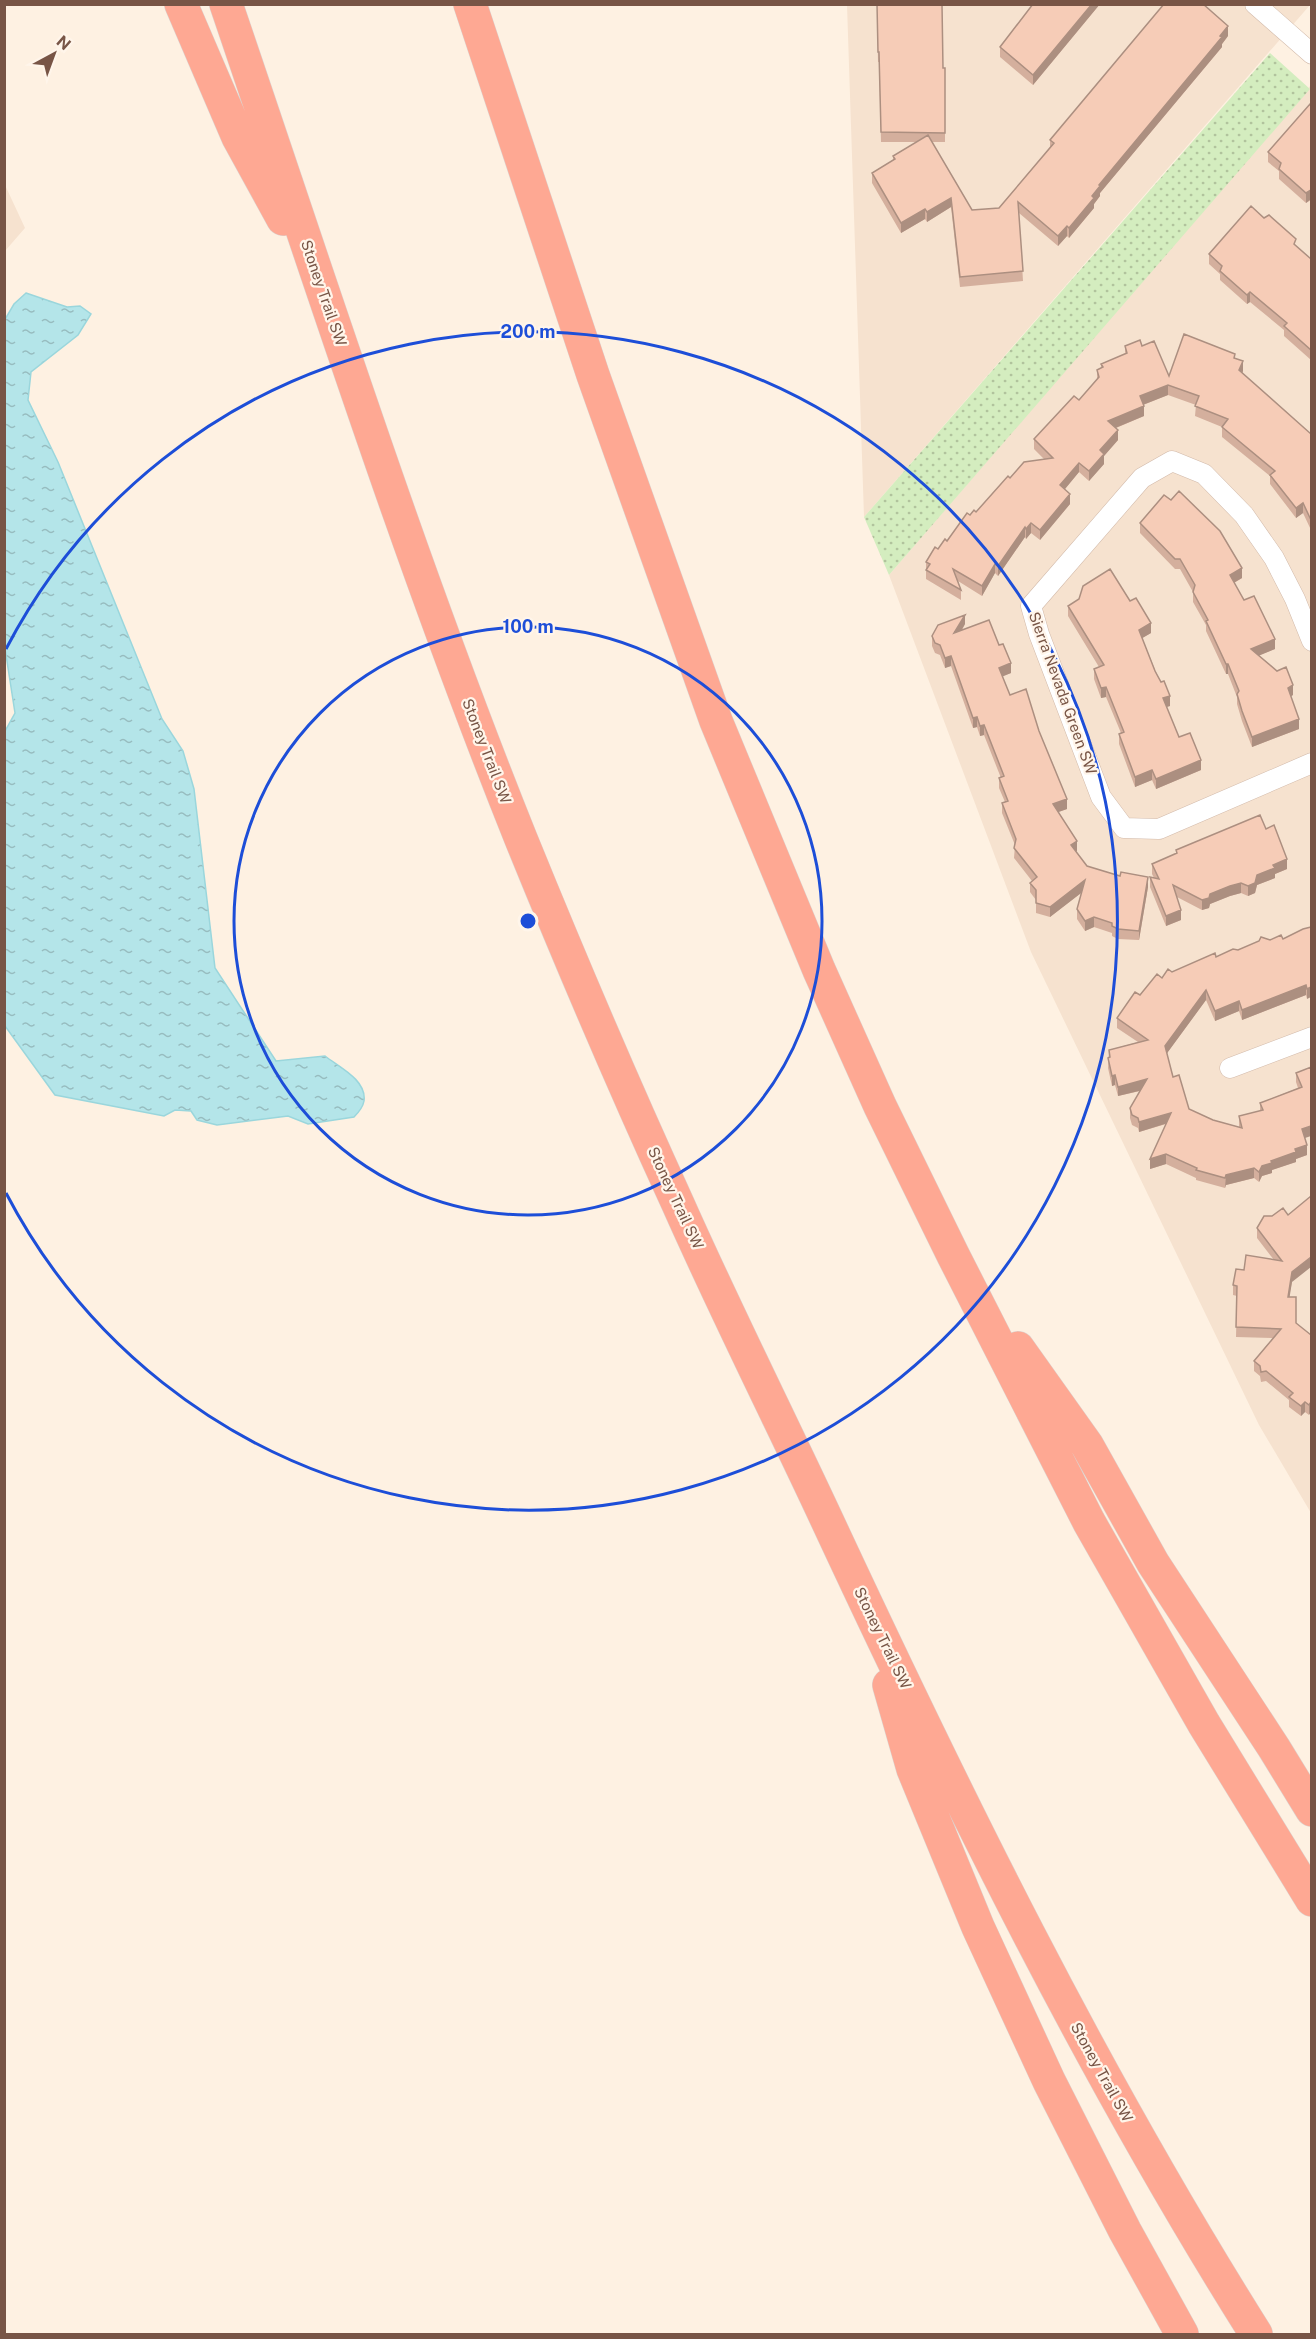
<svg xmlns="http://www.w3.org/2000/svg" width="1316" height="2339" font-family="'Public Sans',sans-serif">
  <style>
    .residential { fill: #f6e2cf }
    .park { fill: url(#park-dots) }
    .water { fill: url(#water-ripples); stroke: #9ad6dc; stroke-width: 1.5 }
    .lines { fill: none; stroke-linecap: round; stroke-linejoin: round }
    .minor-casing { stroke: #d2baaa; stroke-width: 21 }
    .motorway-casing { stroke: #dcd3cf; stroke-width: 34 }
    .minor { stroke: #fff; stroke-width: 20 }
    .motorway { stroke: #fea893; stroke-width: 33 }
    .wall { fill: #d4af9d }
    .shaded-wall { fill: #ac8f80 }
    .building { fill: #f6ccb7; stroke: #ac8f80; stroke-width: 1.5 }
    .ring { fill: none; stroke: #1d4ed8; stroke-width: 3 }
    .labels { text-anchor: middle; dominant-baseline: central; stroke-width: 4.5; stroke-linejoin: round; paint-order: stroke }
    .street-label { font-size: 15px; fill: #785546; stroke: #fff5ea }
    .centre { fill: #1d4ed8; stroke: #fff5ea; stroke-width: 3 }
    .ring-label { font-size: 18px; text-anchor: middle; font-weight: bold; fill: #1d4ed8; stroke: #fff5ea; stroke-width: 4.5; stroke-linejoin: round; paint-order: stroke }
  </style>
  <defs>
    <pattern id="park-dots" width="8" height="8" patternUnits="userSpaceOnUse" patternTransform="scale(1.5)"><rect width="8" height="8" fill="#d4edbf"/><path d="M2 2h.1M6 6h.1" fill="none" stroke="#b1c39d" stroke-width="1.8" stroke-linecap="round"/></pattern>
    <pattern id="water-ripples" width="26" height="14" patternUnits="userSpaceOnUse" patternTransform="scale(1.5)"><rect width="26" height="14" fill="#b4e5e9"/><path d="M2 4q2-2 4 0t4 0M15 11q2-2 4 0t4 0" fill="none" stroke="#97bcbf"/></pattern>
  </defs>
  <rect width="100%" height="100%" fill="#fef1e2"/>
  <path class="residential" d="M847,5H1310L864,517Z
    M1311,85V1513L1259,1425L1031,952L889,575Z
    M5,185L25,228L5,251H4Z"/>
  <path class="park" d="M1270,53L1310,89L889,575L864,517Z"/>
  <path class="water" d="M26,293L67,307L80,306L91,314L78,335L31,372L28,400L58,462L162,719L183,751L194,789L215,968L276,1061L325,1056C339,1067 367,1080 364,1101C363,1107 358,1113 354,1117L308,1124L288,1116L217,1125L197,1120L191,1111L175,1110L164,1116L55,1095L5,1026L4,733L15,713L4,642V321L14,304Z"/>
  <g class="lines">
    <g class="minor-casing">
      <path id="minor" d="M1255,4L1312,54
        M1312,641L1295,599L1274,558L1244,515L1204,474L1172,461L1142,478L1031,606L1039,634L1101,797L1124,828L1159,829L1312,763
        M1230,1068L1312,1037"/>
    </g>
    <g class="motorway-casing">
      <path id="motorway" d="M181,4L238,137L283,219
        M226,4C321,283 411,565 521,839C571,962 623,1084 678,1204C725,1310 777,1413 826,1518C956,1797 1092,2074 1256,2334
        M470,4L593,375L716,721L819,970L880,1106L953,1255L1089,1522L1204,1724L1312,1900
        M1018,1348L1087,1445L1153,1563L1274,1748L1312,1810
        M889,1685L913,1769L978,1927L1049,2081L1125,2231L1182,2334"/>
    </g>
    <use href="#minor" class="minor"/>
    <use href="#motorway" class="motorway"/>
  </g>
  <path class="wall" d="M877,4L943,68H945V142H932L972,210L999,208L1050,148V140L1228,36L1222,44V47L1100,193V196L1094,204V208L1069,238L1067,236L1058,246L1019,213L1023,281L960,287L951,207L927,222L925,219L901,233L872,183V173L893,160V156L916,142H881L879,62H878Z
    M1100,4L1033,85L1000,57V47Z
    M1311,106V200L1306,203L1279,179V171L1268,162V152Z
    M1296,246L1311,259V360L1284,336V330L1250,302L1247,304L1220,280V274L1209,264V254Z
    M1125,346H1142L1169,376L1235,358L1243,371L1242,373L1311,434V530L1303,513L1296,518L1270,484V476L1222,437V427L1195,416L1196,405L1168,395L1143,405L1144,416L1116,428L1118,440L1104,456V464L1089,481L1079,472L1065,489L1070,504L1040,540L1031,533L1026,539L1025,537L998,576L995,573L982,596L958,581L961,590V600L926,579V562L947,541L970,515L976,512L1010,478L1044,459L1034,449V439L1079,400L1097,380V370L1101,368V364L1125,354Z
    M1140,523L1242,578L1234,583L1244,600L1275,649L1259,655L1293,695L1291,696L1299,729L1252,747L1242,721L1237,704V697L1228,674H1226L1206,631V625L1193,602V592L1180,569H1175L1140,533Z
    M1068,606L1151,633L1142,638L1170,706L1166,707L1179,737L1201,770L1156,789L1152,780L1135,787L1119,744V734L1121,733L1106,697L1101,698L1094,679V669L1099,667L1068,616Z
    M965,624L962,630L1011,673L1002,676L1010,695L1039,731L1067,809L1058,812L1077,851L1076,852L1087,866L1148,887L1139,940L1118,939L1112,936V933L1094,927L1085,931L1077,919V909L1081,893L1050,917L1036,913V900L1030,892V883L1032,881L1014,858L1015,845L1002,813V803L1005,802L999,788V778H1001L984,735L980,736L977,727L973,728L951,666L945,668L940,655L935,653L932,646V636Z
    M1266,829L1287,869L1275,874V878L1257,885L1255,893L1248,896L1241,893L1230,896L1210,904L1209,908L1202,910L1177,897L1181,920L1166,926L1150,887V877L1154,878L1152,874V864L1176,854V850Z
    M1311,927L1307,999L1306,995L1242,1020L1239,1011L1215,1021L1206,1000L1167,1053L1173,1077L1189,1109L1213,1120L1239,1127V1116L1260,1111V1103L1298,1088L1296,1082V1073L1311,1067L1305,1138L1307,1155L1296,1159V1162L1272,1170V1173L1262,1176L1259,1182L1254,1178L1226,1185L1225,1188L1196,1180V1178L1166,1164L1150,1169L1166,1124L1139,1132L1138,1128L1132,1125L1130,1118V1108L1140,1091L1118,1096L1115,1085L1112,1086L1108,1068L1109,1050L1138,1042L1117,1028V1018L1140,995L1162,978L1172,972L1270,940L1283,939Z
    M1264,1216L1292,1282L1289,1297L1296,1323L1311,1335L1309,1415L1305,1412L1301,1416L1289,1407V1400L1266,1381L1261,1382L1260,1376L1254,1371V1361L1273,1338L1236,1337L1237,1296L1233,1295V1285L1244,1270L1274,1260L1257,1238V1228Z"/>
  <path class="shaded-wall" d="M1092,4H1100L1033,85V75Z
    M1228,26V36L1222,44V47L1100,193V196L1094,204V208L1069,238V228L1092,196L1099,185Z
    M1311,190V199L1306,203V193Z
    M951,198V207L927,222V212Z
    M925,209V219L901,233V223Z
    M1067,226V236L1058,246V236Z
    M1250,292V302L1247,304V295Z
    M1243,361V371L1239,380V370Z
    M1168,385V395L1140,406V396Z
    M1144,406V416L1108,431V421Z
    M1118,430V440L1104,456V464L1089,481V471L1100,450Z
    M1079,463V472L1060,495V485Z
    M1070,494V504L1040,540V530Z
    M1303,503V513L1296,518V508Z
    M1031,523V533L1026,539V529Z
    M1025,527V537L998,576V566Z
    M995,564V573L982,596V586Z
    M1242,568V578L1230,585V575Z
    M965,615V624L954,643V633Z
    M1151,623V633L1139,640V630Z
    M1275,639V649L1251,659V649Z
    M951,656V666L945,668V658Z
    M1011,663V673L999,678V668Z
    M1226,664H1228V674H1226Z
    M1293,685V695L1288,698V688Z
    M1106,687V697L1101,698V688Z
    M1170,696V706L1163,708V698Z
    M977,717V727L973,728V718Z
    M1299,719V729L1252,747V737Z
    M984,725V735L980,736V726Z
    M1201,760V770L1156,789V779Z
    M1152,770V780L1135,787V777Z
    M1067,799V809L1053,814V804Z
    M1077,841V851L1071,855V845Z
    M1287,859V869L1275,874V878L1257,885L1255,893L1248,896V886L1257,875L1273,865Z
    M1148,877V887L1139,940V931Z
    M1085,880V890L1050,917V907Z
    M1241,883V893L1230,896L1210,904L1209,908L1202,910V900L1210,894L1230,886Z
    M1181,910V920L1166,926V916Z
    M1094,917V927L1085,931V921Z
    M1306,985V995L1242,1020V1010Z
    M1311,987V997L1307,999V989Z
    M1206,990V1000L1165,1056V1046Z
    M1239,1001V1011L1215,1021V1011Z
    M1115,1075V1085L1112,1086V1076Z
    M1147,1079V1089L1118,1096V1087Z
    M1171,1113V1122L1139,1132V1122Z
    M1311,1126V1136L1302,1139V1129Z
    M1307,1145V1155L1296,1159V1162L1272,1170V1173L1262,1176L1259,1182V1172L1262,1166L1295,1149Z
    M1166,1154V1164L1150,1169V1159Z
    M1254,1168V1178L1226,1185L1225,1188L1226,1175Z
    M1311,1257V1267L1292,1282L1288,1307V1297L1292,1272Z
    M1305,1402V1412L1301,1416V1406Z
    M1311,1402V1412L1309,1415V1405Z"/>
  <path class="building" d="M877,4H942L943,68H945V133L881,132L879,52H878Z
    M1033,4H1092L1033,75L1000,47Z
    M1164,4H1203L1228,26L1220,36L1222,37L1099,185L1100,186L1092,196L1094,198L1069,228L1067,226L1058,236L1018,202L1023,271L960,277L951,198L927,212L925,209L901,223L872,173L895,159L893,156L928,135L972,210L999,208L1054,143L1050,140Z
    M1310,104L1311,106V190L1306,193L1279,169L1281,163L1268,152Z
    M1251,206L1264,218L1269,215L1296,239L1294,244L1311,259V350L1284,326L1287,323L1250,292L1247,295L1220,271L1222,266L1209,254Z
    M1184,334L1235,354L1234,358L1243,361L1239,370L1311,434V520L1303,503L1296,508L1270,475L1275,471L1222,427L1228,419L1195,406L1199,396L1168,385L1140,396L1144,406L1108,421L1118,430L1100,450L1104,454L1089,471L1079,463L1060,485L1070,494L1040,530L1031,523L1026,529L1025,527L998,566L995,564L982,586L953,569L961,590L926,570L930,564L926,562L935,547L938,549L945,539L947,541L967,513L970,515L974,510L976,512L1008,476L1010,478L1024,462L1053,458L1034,439L1074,396L1079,400L1099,377L1097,370L1103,367L1101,364L1127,353L1125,346L1140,340L1142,346L1154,341L1169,376Z
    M1179,491L1220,531L1242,568L1230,575L1244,600L1254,596L1275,639L1251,649L1277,671L1286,667L1293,685L1288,688L1299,719L1252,737L1242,711L1237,694L1239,691L1228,664H1226L1206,621L1208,620L1193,592L1195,585L1180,559H1175L1140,523L1164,495L1171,500Z
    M1110,569L1130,601L1136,598L1151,623L1139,630L1155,671L1161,682L1164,681L1170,696L1163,698L1179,737L1190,733L1201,760L1156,779L1152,770L1135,777L1119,734L1124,732L1106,687L1101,688L1094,669L1104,665L1068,606L1079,599L1083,586Z
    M965,615L954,633L989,620L999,645L1003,644L1011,663L999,668L1010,695L1026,689L1039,731L1067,799L1053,804L1077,841L1071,845L1087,866L1120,876L1121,872L1148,877L1139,931L1118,929L1112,926V923L1094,917L1085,921L1077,909L1085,880L1050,907L1036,903V890L1030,883L1037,877L1014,848L1016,839L1002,803L1008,801L999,778L1004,776L984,725L980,726L977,717L973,718L951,656L945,658L940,645L935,643L932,636L938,625Z
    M1260,815L1266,829L1274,825L1287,859L1273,865L1275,868L1257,875L1255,883L1248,886L1241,883L1230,886L1210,894L1209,898L1202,900L1173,885L1181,910L1166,916L1150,877L1159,879L1152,864L1177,853L1176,850Z
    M1311,927V987L1307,989L1306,985L1242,1010L1239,1001L1215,1011L1206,990L1165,1046L1173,1077L1179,1075L1189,1109L1213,1120L1242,1128L1239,1116L1263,1110L1260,1103L1302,1087L1296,1073L1311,1067V1126L1302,1129L1307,1145L1295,1149L1296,1152L1271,1161L1272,1163L1262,1166L1259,1172L1254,1168L1226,1175L1225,1178L1196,1170L1197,1168L1166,1154L1150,1159L1171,1113L1139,1122L1138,1118L1132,1115L1130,1108L1147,1079L1118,1087L1115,1075L1112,1076L1108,1058L1110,1057L1109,1050L1148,1040L1117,1018L1135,992L1140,995L1157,974L1162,978L1168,969L1172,972L1215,953L1216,957L1233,949L1238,950L1259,941L1261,937L1270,940L1281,935L1283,939L1303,929Z
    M1311,1196V1257L1292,1272L1288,1297H1296V1323L1311,1335V1402L1309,1405L1305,1402L1301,1406L1289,1397L1293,1393L1266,1371L1261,1372L1260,1366L1254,1361L1281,1329L1236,1327L1237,1286L1233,1285L1236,1269L1244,1270L1246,1255L1282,1261L1257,1228L1264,1216H1272L1283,1208L1288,1215Z"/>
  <g class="ring">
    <circle cx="528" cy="921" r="294"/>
    <path d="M6 649A589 589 0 1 1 6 1193"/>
  </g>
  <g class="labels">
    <g class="street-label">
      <text transform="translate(324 293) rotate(71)">Stoney Trail SW</text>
      <text transform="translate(1063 693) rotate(70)">Sierra Nevada Green SW</text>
      <text transform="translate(487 751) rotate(69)">Stoney Trail SW</text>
      <text transform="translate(676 1198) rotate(65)">Stoney Trail SW</text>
      <text transform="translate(883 1638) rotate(64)">Stoney Trail SW</text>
      <text transform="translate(1102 2072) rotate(61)">Stoney Trail SW</text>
    </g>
  </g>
  <circle cx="528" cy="921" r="9" class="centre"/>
  <g class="ring-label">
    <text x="528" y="338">200 m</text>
    <text x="528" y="633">100 m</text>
  </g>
  <rect width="1316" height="2339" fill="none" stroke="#785546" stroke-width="12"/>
  <g transform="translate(54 54) rotate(41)" stroke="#fff5ea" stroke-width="4.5" paint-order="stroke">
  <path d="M0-4.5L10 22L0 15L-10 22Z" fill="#785546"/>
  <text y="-9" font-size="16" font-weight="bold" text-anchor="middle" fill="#785546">N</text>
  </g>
</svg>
